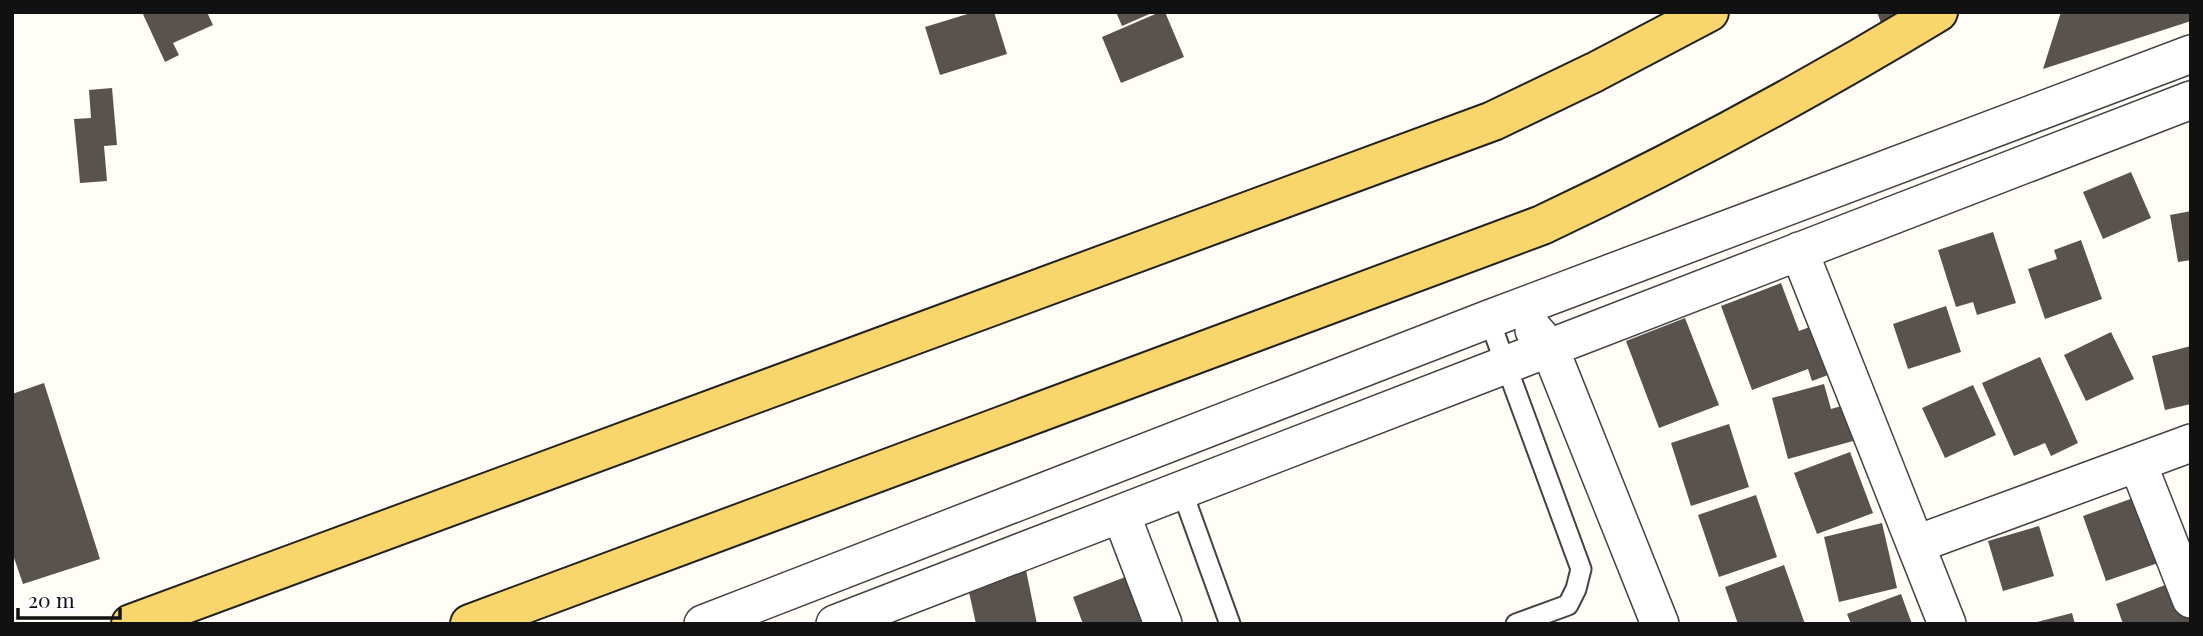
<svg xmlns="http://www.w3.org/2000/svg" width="2203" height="636" font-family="'Playfair Display',serif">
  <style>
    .building { fill: #5a524d }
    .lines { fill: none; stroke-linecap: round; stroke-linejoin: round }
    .service-casing { stroke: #444; stroke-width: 23 }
    .minor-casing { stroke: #444; stroke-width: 40 }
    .primary-casing { stroke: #222; stroke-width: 42 }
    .service { stroke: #fff; stroke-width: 19 }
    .minor { stroke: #fff; stroke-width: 37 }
    .primary { stroke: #f9d66b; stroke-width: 38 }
  </style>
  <rect width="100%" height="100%" fill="#fffdf5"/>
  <path class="building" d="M142,12H207L213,25L173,43L179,55L165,62Z
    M974,12H994L1007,54L940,75L925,27Z
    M1116,12H1154L1122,26Z
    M1160,12H1165L1184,57L1121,83L1102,37Z
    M1877,12H1910V13L1881,23Z
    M2061,12H2191V21L2043,69Z
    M112,88L117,145L104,146L107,181L80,183L74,119L91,118L89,90Z
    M2131,172L2151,218L2103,239L2083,192Z
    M2191,211V260L2178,262L2170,215Z
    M1993,232L2016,303L1977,315L1973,302L1956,307L1938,250Z
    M2081,240L2102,299L2045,319L2028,269L2057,259L2054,250Z
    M1781,283L1799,331L1818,324L1836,372L1812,381L1808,369L1752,390L1721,306Z
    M1946,306L1961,352L1908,369L1893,324Z
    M1685,318L1719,405L1659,428L1626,341Z
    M2111,332L2134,379L2086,401L2064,355Z
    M2191,346V404L2165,410L2152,356Z
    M2040,357L2078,443L2051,456L2045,443L2014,456L1982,383Z
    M44,383L100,559L23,584L12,552V394Z
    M1824,384L1831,409L1855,402L1864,438L1788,459L1772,398Z
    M1973,385L1996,435L1945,458L1922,408Z
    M1729,424L1749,487L1691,506L1671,443Z
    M1850,452L1873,513L1817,534L1794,473Z
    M1756,495L1777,557L1719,577L1698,515Z
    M2136,497L2158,563L2106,581L2083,516Z
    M1882,523L1897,588L1839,602L1824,537Z
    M2039,526L2054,576L2003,591L1988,541Z
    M1784,565L1805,624H1738L1725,587Z
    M1026,570L1037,624H976L967,583Z
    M1128,576L1146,624H1083L1073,597Z
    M2178,580L2191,614V624H2123L2116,604Z
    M1901,594L1912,624H1851L1847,614Z
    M2072,613L2075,624H2033V623Z"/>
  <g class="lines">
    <g class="service-casing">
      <path id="service" d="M1489,319L1581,569L1576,589L1568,605L1516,624
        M1182,491L1230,624"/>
    </g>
    <g class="minor-casing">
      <path id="minor" d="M1799,251L1947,624
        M1534,330L1550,349L1660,624
        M2138,464L2191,599
        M1121,514L1163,624
        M1917,544L2191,443
        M703,624L1489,319L2191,54
        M835,624L2191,100"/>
    </g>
    <g class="primary-casing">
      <path id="primary" d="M131,624L1493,121L1595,72L1709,12
        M470,624L1542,225C1678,161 1809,90 1938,12"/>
    </g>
    <use href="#service" class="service"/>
    <use href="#minor" class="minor"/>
    <use href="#primary" class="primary"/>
  </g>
  <rect width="2203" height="636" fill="none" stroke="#111111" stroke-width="28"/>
  <path d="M18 608v10h102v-10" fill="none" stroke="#111111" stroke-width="3.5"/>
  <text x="28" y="608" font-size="21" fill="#111111" stroke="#ffffff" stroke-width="5" paint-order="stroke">20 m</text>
</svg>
